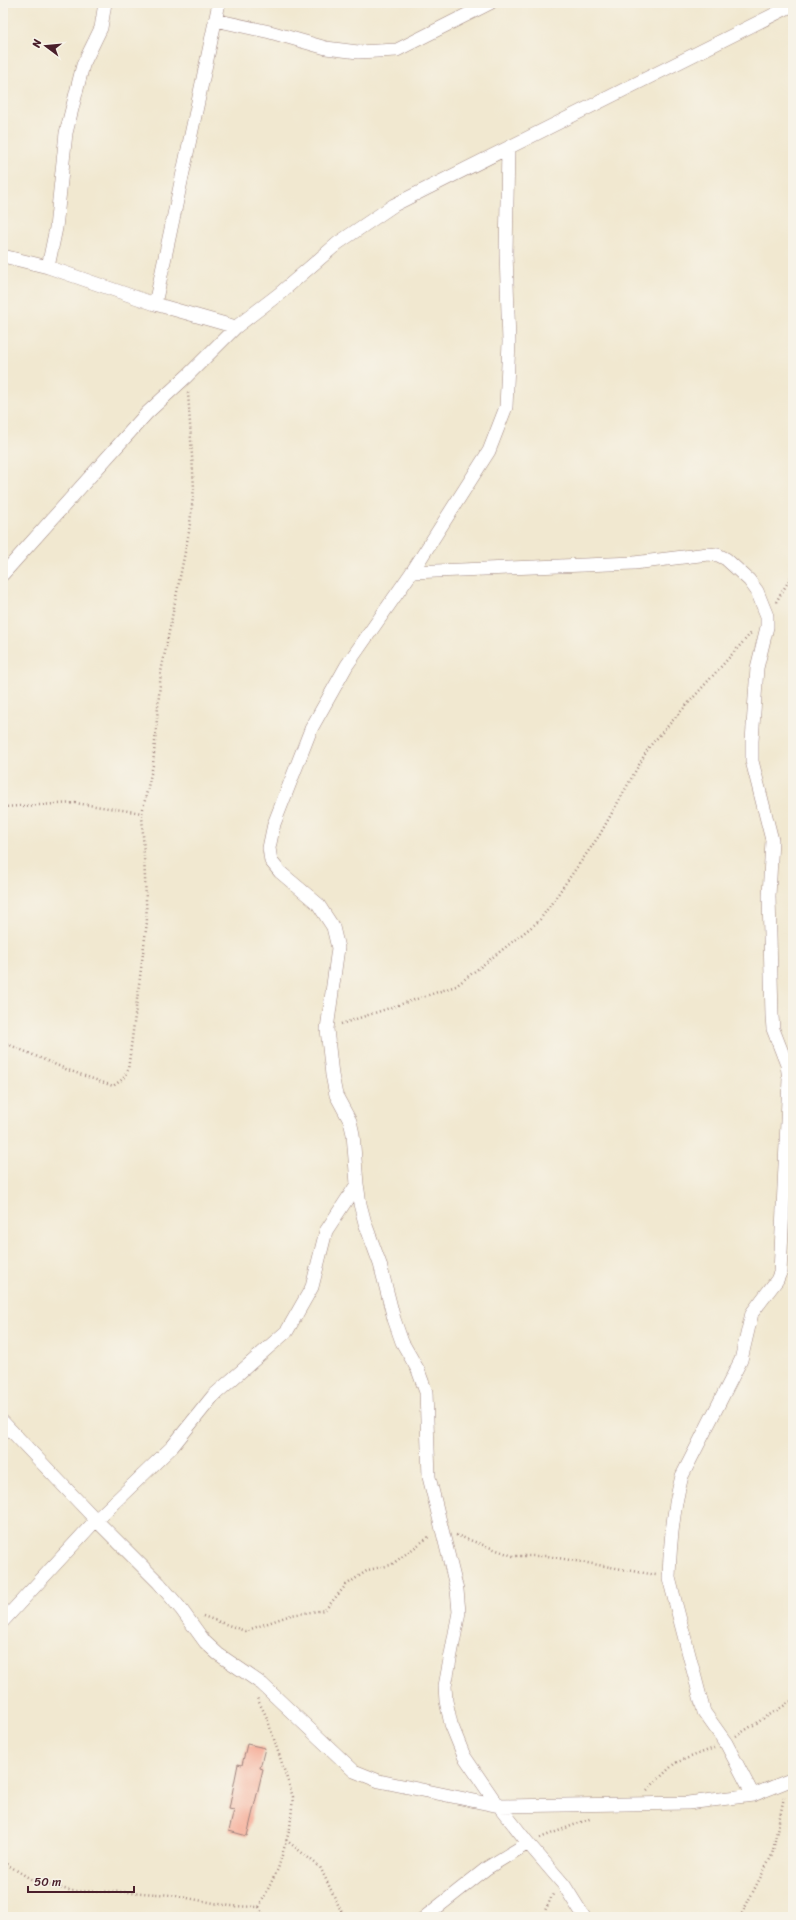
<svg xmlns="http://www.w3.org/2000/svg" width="796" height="1920" font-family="Sriracha,sans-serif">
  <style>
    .building { fill: #f6aa95 }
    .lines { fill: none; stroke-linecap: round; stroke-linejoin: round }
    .street-casing { stroke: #9e847e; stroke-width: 14 }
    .path { stroke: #9e847e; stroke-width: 2.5; stroke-dasharray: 1 3; stroke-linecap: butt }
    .street { stroke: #fff; stroke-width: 13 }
  </style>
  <rect width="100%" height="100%" fill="#f7f3e8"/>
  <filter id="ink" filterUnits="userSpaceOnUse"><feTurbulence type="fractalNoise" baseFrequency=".025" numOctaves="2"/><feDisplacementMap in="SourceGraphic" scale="8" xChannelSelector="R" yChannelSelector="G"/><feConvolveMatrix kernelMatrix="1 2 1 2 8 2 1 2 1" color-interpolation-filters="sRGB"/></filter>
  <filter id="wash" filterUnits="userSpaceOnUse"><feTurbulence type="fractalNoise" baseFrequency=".012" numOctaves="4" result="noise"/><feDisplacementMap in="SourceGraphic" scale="16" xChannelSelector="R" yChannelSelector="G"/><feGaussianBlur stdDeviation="0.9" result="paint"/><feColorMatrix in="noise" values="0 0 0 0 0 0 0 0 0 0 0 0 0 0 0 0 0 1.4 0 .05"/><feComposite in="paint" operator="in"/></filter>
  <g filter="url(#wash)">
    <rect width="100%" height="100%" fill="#f1e8d0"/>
    <g id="blocks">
      <path class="building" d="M247,1744L265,1748L260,1768L263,1769L247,1836L229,1831L234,1810L229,1809L238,1764L242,1765Z"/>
    </g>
  </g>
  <g filter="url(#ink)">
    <use href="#blocks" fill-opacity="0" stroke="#9e847e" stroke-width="1"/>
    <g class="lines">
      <g class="street-casing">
        <path id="street" d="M215,20L270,32L326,48L358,52L397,50L490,3
          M508,149L506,253L509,342L506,407L489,451L412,572L347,665L311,729L274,824L269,848L271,861L280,872L318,904L333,927L338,948L327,1029L332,1075L336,1095L350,1121L353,1134L357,1184L360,1204L365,1223L380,1264L394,1319L402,1342L418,1370L426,1392L429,1477L457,1590L459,1612L445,1686L446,1701L451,1724L464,1756L492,1797L528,1843L564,1885L584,1917
          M3,256L48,267L155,304L236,327
          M48,267L56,228L66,133L83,65L101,28L105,3
          M155,304L219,3
          M412,572L634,563L708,554L718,555L726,559L749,580L757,591L767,616V627L757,668L752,741V761L772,840L769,896L772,1016L773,1029L787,1065L789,1079L780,1273L777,1280L752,1313L741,1360L682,1476C673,1509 670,1544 669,1578L704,1712L726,1743L753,1795
          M3,574L147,413L187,376L236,327L279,294L338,243L394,205L793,5
          M3,1422L96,1520L159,1583L181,1609L205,1642L218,1654L262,1684L354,1771L379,1781L499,1806L688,1803L753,1795L793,1779
          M3,1621L96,1520L172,1447L213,1396L287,1331L312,1287L326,1231L357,1184
          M425,1917L487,1868L528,1843"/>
      </g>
      <path class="path" d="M776,602L793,574
        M3,807L75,803L142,813L153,765L161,672L189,532L194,488L188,392
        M341,1024L456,986L539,921L599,836L649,747L752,632
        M3,1042L68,1070L113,1086L123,1079L128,1070L147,922L142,813
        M456,1535L513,1556H547L656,1575
        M203,1616L245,1631L291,1615L325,1610L346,1585L368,1570L391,1565L430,1536
        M736,1736L793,1700
        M647,1790L675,1763L714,1748
        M540,1838L592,1818
        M286,1840L320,1867L344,1917
        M3,1862L34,1881L72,1891L128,1892L171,1895L230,1906L259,1907L278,1869L290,1828L293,1797L267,1718L257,1698
        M259,1907L264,1917
        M542,1917L554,1892
        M740,1917L772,1855L784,1797"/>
      <use href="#street" class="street"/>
    </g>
  </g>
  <rect width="796" height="1920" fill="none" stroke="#f7f3e8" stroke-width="16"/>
  <g transform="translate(46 46) rotate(286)" stroke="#f7f3e8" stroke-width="3" paint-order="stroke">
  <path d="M0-3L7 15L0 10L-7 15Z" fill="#4a1f2b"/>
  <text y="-6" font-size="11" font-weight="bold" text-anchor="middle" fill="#4a1f2b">N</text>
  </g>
  <path d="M28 1886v6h106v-6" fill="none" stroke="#4a1f2b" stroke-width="2"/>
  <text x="34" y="1886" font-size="12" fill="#4a1f2b" stroke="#f7f3e8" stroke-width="3" paint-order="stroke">50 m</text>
</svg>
